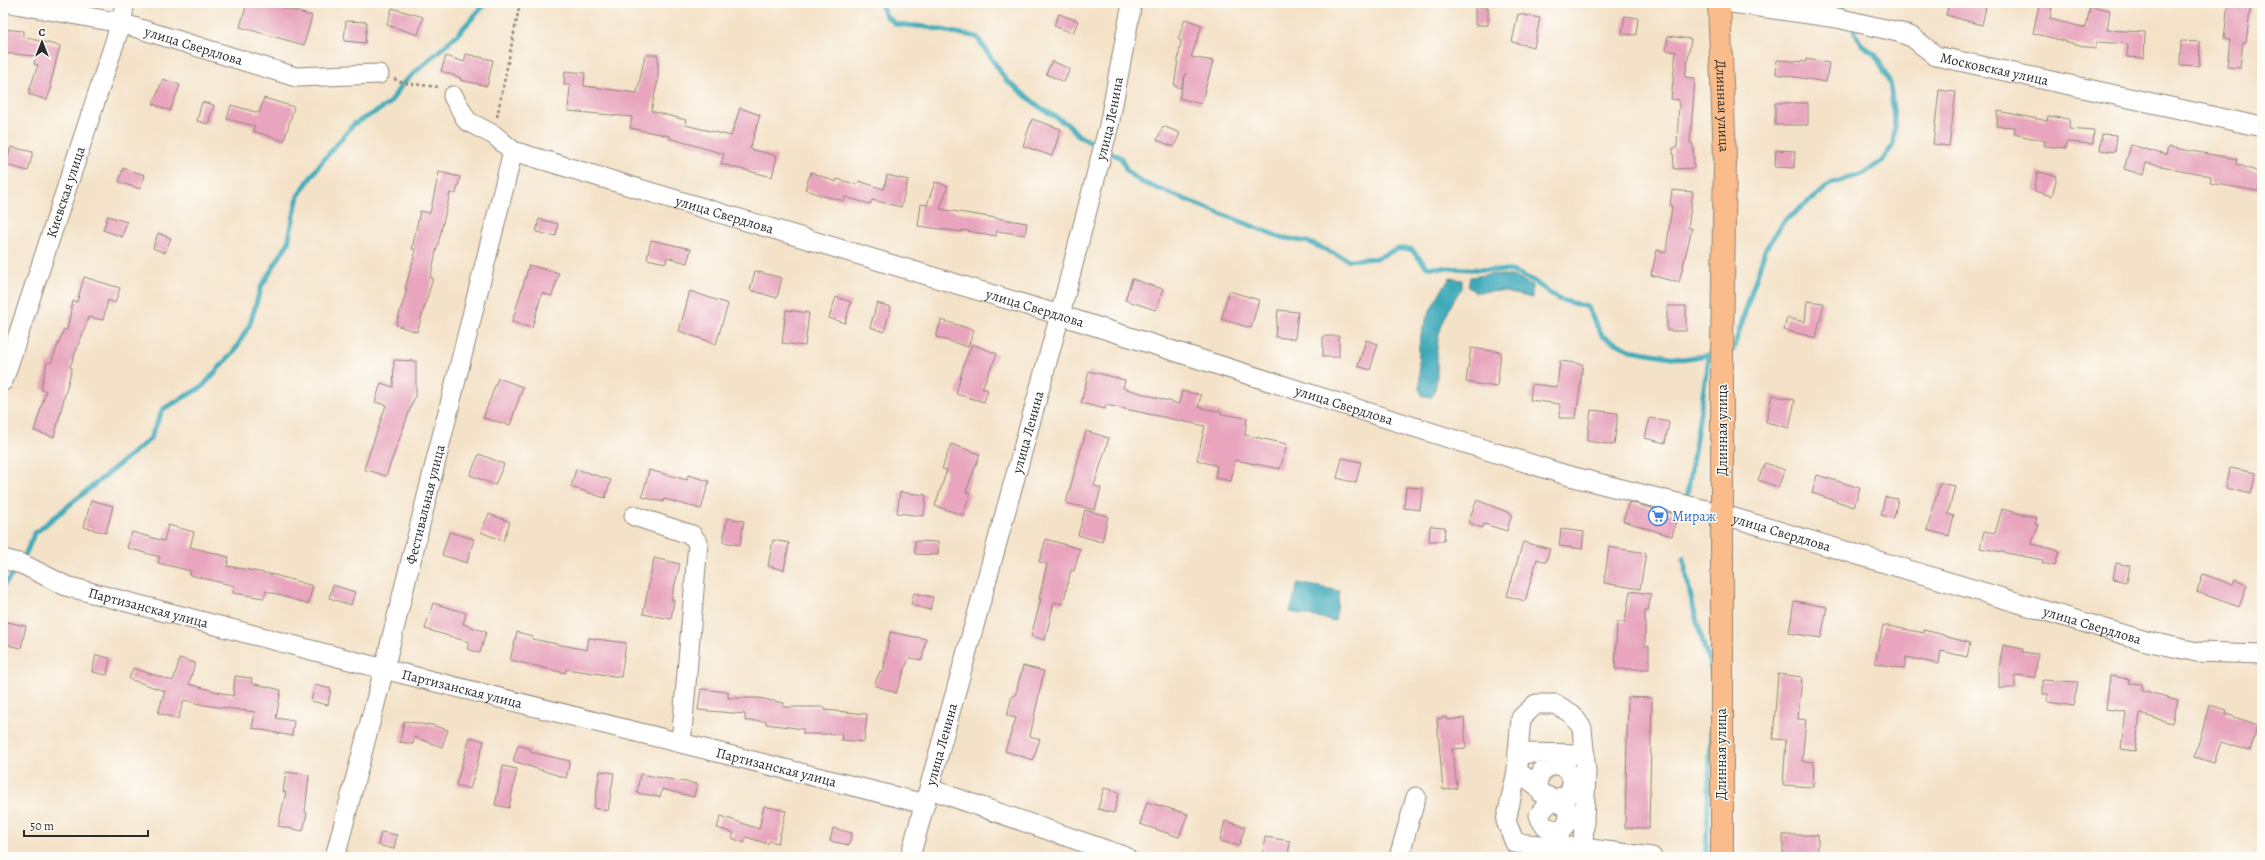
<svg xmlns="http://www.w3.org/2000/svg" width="2265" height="860" font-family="Alegreya,serif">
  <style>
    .water { fill: #3caaba; stroke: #346a72 }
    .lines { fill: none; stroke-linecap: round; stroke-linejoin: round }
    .stream { stroke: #3caaba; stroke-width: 5 }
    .building { fill: #e8a5bd }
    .minor-casing { stroke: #90867a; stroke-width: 21 }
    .major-casing { stroke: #90867a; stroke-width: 24 }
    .path { stroke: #90867a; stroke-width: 2.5; stroke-dasharray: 3 3; stroke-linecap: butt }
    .minor { stroke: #fff; stroke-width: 19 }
    .major { stroke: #f9bc8a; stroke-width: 22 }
    .labels { text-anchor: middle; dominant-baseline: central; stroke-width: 3; stroke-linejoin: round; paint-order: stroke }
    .street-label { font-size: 14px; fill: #2b2b2b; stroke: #fdfcf7 }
    .shop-label { font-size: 14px; fill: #366cbe; stroke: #fdfcf7; text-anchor: start }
  </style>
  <rect width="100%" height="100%" fill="#fdfcf7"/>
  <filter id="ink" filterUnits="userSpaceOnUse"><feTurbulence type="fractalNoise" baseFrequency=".025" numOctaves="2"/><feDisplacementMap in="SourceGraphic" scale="8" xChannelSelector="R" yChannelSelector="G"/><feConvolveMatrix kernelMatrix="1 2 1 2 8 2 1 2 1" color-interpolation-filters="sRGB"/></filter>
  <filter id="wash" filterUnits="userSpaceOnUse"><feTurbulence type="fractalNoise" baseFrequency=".012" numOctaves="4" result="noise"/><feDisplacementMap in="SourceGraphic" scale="16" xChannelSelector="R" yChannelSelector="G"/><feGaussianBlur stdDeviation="0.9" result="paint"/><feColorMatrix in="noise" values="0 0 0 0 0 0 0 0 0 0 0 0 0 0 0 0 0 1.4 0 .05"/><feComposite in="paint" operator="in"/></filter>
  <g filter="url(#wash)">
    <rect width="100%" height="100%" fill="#f4e2c8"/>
    <path class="water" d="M1492,274L1513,276L1532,285V298L1501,291L1475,292L1468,287L1470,277Z
      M1450,278L1462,280V288C1450,304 1438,328 1437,348C1436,366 1440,382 1432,397L1422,396L1420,389C1420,373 1417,354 1420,339C1425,316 1437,296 1450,278Z
      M1298,583L1340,591L1335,621L1290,612Z"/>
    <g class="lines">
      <path class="stream" d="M880,3L886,16L896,24L927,27L977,37L1006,80L1041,108L1069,125L1079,136L1099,147
        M1842,3L1848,16
        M1106,150L1121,158L1127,171L1141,182L1280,237L1308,242L1349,260L1377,258L1397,249H1411L1427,267L1512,271L1532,280L1558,299L1587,307L1602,336L1630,350L1682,359L1716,354
        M1728,351L1733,350L1765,250L1784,221L1832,183L1863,174L1882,161L1893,145L1895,127L1890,83L1875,54L1861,44L1853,27
        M1687,496L1709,356
        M1684,558C1689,598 1701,637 1713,676
        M23,560L34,534L150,439L163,409L202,387L235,350L250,324L261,287L288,243L298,196L320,164L354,124L389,104L403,83L457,35L486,3
        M3,586L19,567
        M1706,857L1711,730"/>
    </g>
    <g id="blocks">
      <path class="building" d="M247,3H267L312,16L304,45L240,27Z
        M1949,3H1966L1986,7L1982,25L1946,15Z
        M2228,3L2251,4L2246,42H2243L2240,68L2227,67L2230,40L2224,39Z
        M2039,5L2052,8L2050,19L2086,28L2090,6L2110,10L2107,30L2145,32L2144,58L2127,57L2128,44L2097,42L2095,49L2033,33Z
        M1475,7H1488V25H1475Z
        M392,8L423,17L418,35L387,25Z
        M1059,14L1078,21L1073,33L1054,26Z
        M1518,14L1540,18L1534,47L1512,42Z
        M1625,16L1638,18L1636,35L1622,34Z
        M1185,19L1202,25L1191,57L1213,61L1201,104L1179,98L1186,73L1181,88L1174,86L1181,41L1178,39Z
        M346,21L367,22L365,43L344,41Z
        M3,29L23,31V37L60,46L50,85L52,86L47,100L28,94L38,65L34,64L35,56L3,53Z
        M1668,36L1691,39L1685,77L1695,78L1690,143L1693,144L1694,168L1674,169L1673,148H1677L1679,100L1671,99L1676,52L1666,50Z
        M2181,41L2200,42L2199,66L2180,65Z
        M466,54L493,60L487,86L460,80L461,78L441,71L446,56L464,62Z
        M645,55H658V80L651,111L686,120L685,125L731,136L740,108L760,115L750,149L777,156L772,177L721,164L724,154L669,138L670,136L630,128L632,117L568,111L570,85H564L565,71L585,73L584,86L637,93Z
        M1806,59L1829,63L1826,82L1776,74L1777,60L1806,62Z
        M1052,61L1070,69L1064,82L1046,74Z
        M163,79L180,85L170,111L153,104Z
        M1939,90L1956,92L1949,146L1933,144Z
        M264,98L294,107L284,141L253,131L255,126L227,119L231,105L259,113Z
        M202,102L214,105L208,124L197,121Z
        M1775,103H1808V125H1775Z
        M1998,111L2047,121L2048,116L2070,119L2069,129L2094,131L2093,144L2067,142L2066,148L2044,146L2045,141L2014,134L2015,127L1997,126Z
        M1032,119L1061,129L1052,156L1023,146Z
        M1163,126L1180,133L1174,147L1157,140Z
        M2102,134L2117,135L2115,152L2100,150Z
        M2131,145L2166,155L2168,147L2237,159L2236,164L2262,173V177L2258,191L2210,183L2211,176L2146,163L2143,175L2124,169Z
        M11,147L33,152L28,171L6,165Z
        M1776,150L1795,151L1794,168L1775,167Z
        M123,168L145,175L140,189L119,182Z
        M439,172L460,177L456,194L450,193L430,278H433L417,332L396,325L407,289H405L416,250L412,249L420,211L430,213Z
        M811,172L836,182L837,179L858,185L859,181L884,189L887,175L908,180L901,207L872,200L870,204L845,197L844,201L820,195L805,189Z
        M2038,172L2057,176L2052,196L2034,191Z
        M935,182L948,186L940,209L1027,223L1025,235L997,231L996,236L962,230V232L918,226L921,204L927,205Z
        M1672,190L1693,192L1688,228H1692L1679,283L1651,275L1657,250L1666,252L1672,206H1670Z
        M108,216L127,222L122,237L103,230Z
        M539,219L558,224L556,236L536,232Z
        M158,233L171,238L165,253L153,248Z
        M651,240L691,249L687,263L667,257L666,263L647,259Z
        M529,265L559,273L552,296L542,293L532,328L512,322Z
        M755,271L782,278L777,298L750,290Z
        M84,277L120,288L115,303L108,300L103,320L89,317L70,367L72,368L54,437L34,431L46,391L41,389L47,362L51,363L64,329L67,330L73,301L77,302Z
        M1132,279L1163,289L1156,310L1125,300Z
        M690,291L728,304L716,344L679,331Z
        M1229,291L1259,300L1251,328L1221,319Z
        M836,297L851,302L845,323L829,318Z
        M1807,301L1824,303L1816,338L1784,330L1787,318L1805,322Z
        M877,303L891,307L884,332L870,327Z
        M1667,306H1686V331H1667Z
        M786,310L809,313L805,346L782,343Z
        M1278,310L1298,312L1295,339L1275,337Z
        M941,320L974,330L968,347L936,337Z
        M1323,336H1339V357H1323Z
        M1366,340L1378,344L1370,370L1358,366Z
        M972,344L997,354L982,388L988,390L984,402L956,394L964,363Z
        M1471,348L1501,352L1497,387L1466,382Z
        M394,360L416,361V393L386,476L364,469L386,405L375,402L381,383L393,387Z
        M1560,361L1583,364L1576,418H1559L1560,404L1530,400L1532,384L1557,387Z
        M1089,371L1125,380L1123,388L1179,404L1182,391L1201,395L1198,407L1221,412V414L1247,418L1245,435L1287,444L1280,469L1235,460L1231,481L1215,478L1217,466L1197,460L1205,426L1106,405L1105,409L1081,403Z
        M498,378L523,387L510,425L483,418Z
        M1772,395L1795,400L1789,428L1766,422Z
        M1591,410L1618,413L1614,445L1587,441Z
        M1650,418L1669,422L1665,443L1645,438Z
        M1086,431L1109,438L1094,486L1101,488L1095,510L1066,503Z
        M951,444L980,454L966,492L970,493L963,515L935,506L947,470L942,469Z
        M479,454L504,464L495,485L470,475Z
        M1342,458L1361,462L1356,483L1337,478Z
        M1765,463L1785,470L1778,487L1758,480Z
        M2230,468L2256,473L2251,494L2226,488Z
        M576,469L611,480L605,498L571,487Z
        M649,470L687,480L688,475L709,481L701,509L664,499L663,502L642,497Z
        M1817,475L1860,488L1854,507L1812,493Z
        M1940,483L1955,486L1948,514L1954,516L1949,536L1927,530Z
        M1406,487L1423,488L1420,510L1404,508Z
        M900,492L926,495L924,516L897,513Z
        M1885,497L1898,499L1894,518L1881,515Z
        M91,500L113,506L106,533L84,527Z
        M1477,500L1512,514L1507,531L1484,524L1482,528L1468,522Z
        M1629,502L1678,515L1672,536L1623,521Z
        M2002,509L2037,518L2035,524L2038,525L2032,544L2059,551L2055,566L2042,563L2043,560L1980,548L1984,531L1995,533Z
        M1085,510L1108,516L1102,542L1078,535Z
        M489,514L510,522L503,541L481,532Z
        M727,518L744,521L740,545L723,542Z
        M168,525L194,532L190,547L229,557L227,566L275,575L313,586L308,604L266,591L264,598L233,593L235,586L190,575L191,571L158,563L160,557L127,548L132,532L164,541Z
        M1430,526L1445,527L1444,541H1429Z
        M1561,529L1584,532L1582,549L1559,546Z
        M449,532L474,539L467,563L442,555Z
        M1046,539L1080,549L1074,571L1071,570L1063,604L1054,602L1045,640L1031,636L1041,599H1039L1047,564L1039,562Z
        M773,540L789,543L784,570L768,566Z
        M915,541L938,542V555L915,554Z
        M1523,542L1550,549L1546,562L1537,559L1525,601L1507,596Z
        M1609,547L1646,553L1640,589L1604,583Z
        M654,558L680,564L671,600H674L671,619L643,614Z
        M2116,563L2130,566L2127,582L2113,579Z
        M2203,574L2233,585L2235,580L2247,585L2239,607L2197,592Z
        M333,585L355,592L351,605L329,598Z
        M1630,591L1651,594L1648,611H1645V646H1649V669H1615L1617,622H1625Z
        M914,593L933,597L930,610L911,605Z
        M1794,601L1827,607L1821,638L1789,633Z
        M433,603L466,613L463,624L486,632L480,653L467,649L469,642L425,629Z
        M7,622L26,626L21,648L3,644Z
        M1883,625L1924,633V630L1944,635V636L1970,643L1967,657L1941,651L1939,664L1906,657L1904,669L1875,663Z
        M517,632L532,636V639L587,650L589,638L626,643L621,677L566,669L565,673L510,660Z
        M890,632L926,639L922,660L909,658L896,693L874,685L880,671L883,672Z
        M2003,645L2023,649L2022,652L2038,654L2035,677L2015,675V688H1999V668Z
        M96,655L110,658L107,675L92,672Z
        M180,658L195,663L189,684L233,696L235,676L252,678L251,683L281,690L276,718L294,721L292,736L252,728L255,712L204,705L184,700L178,719L158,713L165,691L129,679L133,668L173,681Z
        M1023,666L1044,671L1030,736L1040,739L1033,760L1005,751L1016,718L1007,716L1012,696H1015Z
        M1778,674L1802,677L1798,719L1806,720L1802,761L1814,762L1813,787L1783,785L1786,740L1773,739Z
        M2110,676L2130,679L2129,683L2142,684V690L2178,700L2172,723L2140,714L2135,751L2121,749L2126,712L2106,709Z
        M2043,680L2078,682L2073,706L2048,702V694H2043Z
        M315,685L331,689L328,705L311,701Z
        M701,689L728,692V698H758L784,703L783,707H825V710L867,714L864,742L841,740L842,734H803V729L766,724V721H745V714L698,710Z
        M1628,697L1652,698L1649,828H1625Z
        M2209,705L2227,710L2226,714L2258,725L2250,751L2221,742L2214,763L2195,757Z
        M1447,717L1448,720L1464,718L1466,748L1452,749L1457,788L1443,790L1437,719Z
        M404,721L427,725L428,724L448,730L442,747L414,737L413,744L400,742Z
        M470,737L484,741L470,789L456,785Z
        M518,745L531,749L530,752L570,761L566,778L513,761Z
        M503,766L517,769L509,808L495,805Z
        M600,771L614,773L608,811L594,808Z
        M286,772L309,775L305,812L307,813L303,831L278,826L286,792H283Z
        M640,774L697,784L694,797L662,789L660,797L637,793Z
        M1104,788L1119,792L1114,813L1098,809Z
        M1147,802L1188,814L1179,837L1140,824Z
        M764,806L786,811L778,843L769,841L768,844L746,837L744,843L732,838L734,833L717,828L721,816L759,829Z
        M1225,821L1245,827L1239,846L1220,841Z
        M833,828L852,833L849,845L830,841Z
        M381,832L397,835L394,849L378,845Z
        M1783,835H1818V854H1783Z
        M1265,837L1290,841L1288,857H1262Z"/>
    </g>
  </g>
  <g filter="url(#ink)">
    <use href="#blocks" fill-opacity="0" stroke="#90867a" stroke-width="1"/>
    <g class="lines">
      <g class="minor-casing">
        <g id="minor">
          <path id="s1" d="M10,3L121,23L296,77L379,74"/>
          <path id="s2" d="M1732,3L1837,18L1898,32L1912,37L1936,56L2262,127"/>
          <path id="s3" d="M453,96L467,121L494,135L513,151L1060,315L1566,475L1721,514L2146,641L2197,652L2262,654"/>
          <path id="s4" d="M3,381L121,23L125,3"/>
          <path d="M634,516L692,535L698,543L681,743"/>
          <path id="s5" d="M3,559L22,564L66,586L384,669L925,804"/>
          <path d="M1517,771L1506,821L1515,843L1583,848L1586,772L1582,728L1572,714L1555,704H1536L1521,718L1518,753"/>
          <path d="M1536,785L1542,771L1553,764L1566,768L1573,780L1569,794C1554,799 1547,803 1539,815C1543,828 1550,830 1562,830L1568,821L1569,814L1566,807L1554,799L1542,794L1536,785L1517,771L1518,753L1585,754"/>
          <path d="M930,789L1126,857"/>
          <path d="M1583,848L1652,857"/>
          <path id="s6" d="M335,857L384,669L513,151"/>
          <path id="s7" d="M910,857L1060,315L1109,125L1132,3"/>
          <path d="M1399,857L1416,797"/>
        </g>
      </g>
      <g class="major-casing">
        <g id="major">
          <path id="s8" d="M1719,3L1725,160L1722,347V857"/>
        </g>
      </g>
      <path class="path" d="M394,79L403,83L440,87
        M497,117L520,3"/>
      <use href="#minor" class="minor"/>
      <use href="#major" class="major"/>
    </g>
  </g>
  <defs>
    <g id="supermarket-ring" transform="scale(1)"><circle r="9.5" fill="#fdfcf7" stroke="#3f7fe0" stroke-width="1.5"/><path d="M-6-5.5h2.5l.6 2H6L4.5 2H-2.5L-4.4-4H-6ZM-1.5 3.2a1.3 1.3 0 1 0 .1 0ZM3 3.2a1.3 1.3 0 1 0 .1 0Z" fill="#3f7fe0"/></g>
  </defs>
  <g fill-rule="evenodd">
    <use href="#supermarket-ring" x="1658" y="516"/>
  </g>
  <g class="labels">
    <g class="street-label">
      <text stroke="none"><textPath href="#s1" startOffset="189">улица Свердлова</textPath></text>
      <text stroke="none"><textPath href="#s2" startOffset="274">Московская улица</textPath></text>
      <text stroke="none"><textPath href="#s8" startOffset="103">Длинная улица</textPath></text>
      <text stroke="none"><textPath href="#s7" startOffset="765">улица Ленина</textPath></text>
      <text stroke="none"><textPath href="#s4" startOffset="199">Киевская улица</textPath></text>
      <text stroke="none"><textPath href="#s3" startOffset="305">улица Свердлова</textPath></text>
      <text stroke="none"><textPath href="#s3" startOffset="629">улица Свердлова</textPath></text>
      <text stroke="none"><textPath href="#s3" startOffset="953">улица Свердлова</textPath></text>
      <text transform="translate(1722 430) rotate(-90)">Длинная улица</text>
      <text stroke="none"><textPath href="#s7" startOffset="441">улица Ленина</textPath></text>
      <text stroke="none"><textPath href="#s6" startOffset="364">Фестивальная улица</textPath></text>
      <text stroke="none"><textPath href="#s3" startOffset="1409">улица Свердлова</textPath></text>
      <text stroke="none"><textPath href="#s5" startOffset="154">Партизанская улица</textPath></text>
      <text stroke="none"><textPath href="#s3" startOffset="1733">улица Свердлова</textPath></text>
      <text stroke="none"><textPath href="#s5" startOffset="478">Партизанская улица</textPath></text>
      <text stroke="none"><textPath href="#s7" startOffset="117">улица Ленина</textPath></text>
      <text transform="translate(1721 754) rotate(-90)">Длинная улица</text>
      <text stroke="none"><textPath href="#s5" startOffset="802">Партизанская улица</textPath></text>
    </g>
    <g class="shop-label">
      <text x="1672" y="516">Мираж</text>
    </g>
  </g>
  <rect width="2265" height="860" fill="none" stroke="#fdfcf7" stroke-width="16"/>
  <g transform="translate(42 42)" stroke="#fdfcf7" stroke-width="3" paint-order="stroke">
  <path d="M0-3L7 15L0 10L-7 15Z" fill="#2b2b2b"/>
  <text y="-6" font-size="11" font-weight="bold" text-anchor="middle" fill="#2b2b2b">С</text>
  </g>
  <path d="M24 830v6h124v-6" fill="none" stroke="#2b2b2b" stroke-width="2"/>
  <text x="30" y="830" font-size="12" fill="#2b2b2b" stroke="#fdfcf7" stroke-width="3" paint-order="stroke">50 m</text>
</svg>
